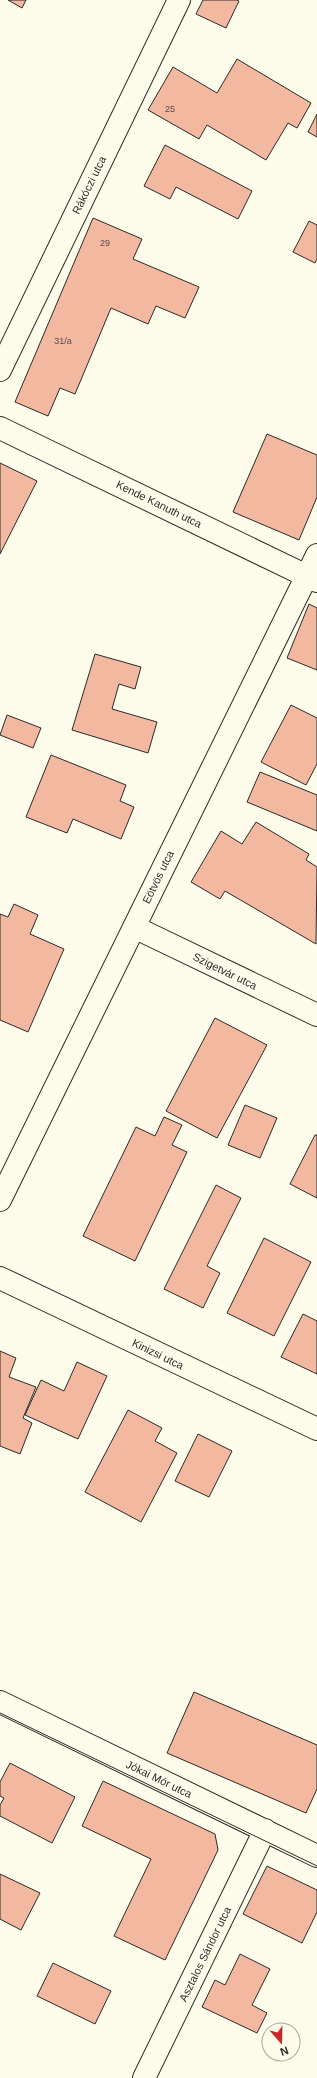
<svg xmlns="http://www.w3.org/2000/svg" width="317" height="2078" font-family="Arial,sans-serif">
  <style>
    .building { fill: #f2b8a0; stroke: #2b2b2b }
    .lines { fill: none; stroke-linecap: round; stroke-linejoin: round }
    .street-casing { stroke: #2b2b2b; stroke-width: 24 }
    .street { stroke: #fdfbea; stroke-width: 22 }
    .tram { stroke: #2b2b2b; stroke-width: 1 }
    .labels { text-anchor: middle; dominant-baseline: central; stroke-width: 3; stroke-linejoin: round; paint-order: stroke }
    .number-label { font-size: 9px; fill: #5d4e48 }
    .street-label { font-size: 11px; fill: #2b2b2b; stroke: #fdfbea }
  </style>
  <rect width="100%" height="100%" fill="#fdfbea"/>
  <path class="building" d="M8,0H26L22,8Z
    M203,0H237L239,1L226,28L196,14Z
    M237,59L311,103L297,128L288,123L266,160L207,125L199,139L148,110L173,67L217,93Z
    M317,114V137L308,132Z
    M165,145L252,191L238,219L176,187L170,199L144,186Z
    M93,218L142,239L133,259L199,287L185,318L156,306L148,324L111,308L75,394L60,388L48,416L15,402Z
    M309,221L317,225V259L315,263L293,252Z
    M267,434L317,455V497L299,540L233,512Z
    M0,463L37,481L0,554Z
    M309,604L317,608V670L287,658Z
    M95,654L141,667L135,689L119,684L112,709L157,722L148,753L72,730Z
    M291,705L317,718V764L306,785L261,762Z
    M7,715L41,728L33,748L0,735Z
    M51,755L126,785L120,801L134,807L121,839L73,819L67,833L26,817Z
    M260,772L317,795V831L247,802Z
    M256,822L309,854L306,860L317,867L316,944L225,891L220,899L191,882L221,831L242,844Z
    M14,904L38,915L30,934L64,949L28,1032L0,1020V914L8,917Z
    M215,1018L267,1045L217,1138L166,1111Z
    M245,1105L277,1118L260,1158L228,1145Z
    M164,1117L182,1125L172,1145L187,1152L135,1261L83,1236L136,1127L155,1136Z
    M315,1135H317V1198L290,1184Z
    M216,1185L241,1198L207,1266L220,1273L203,1308L164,1289Z
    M264,1238L311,1262L274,1336L227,1313Z
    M303,1314L317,1321V1374L281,1357Z
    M0,1351L16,1358L9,1377L36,1387L23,1418L32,1423L20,1454L0,1446Z
    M77,1362L107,1376L78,1439L25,1415L41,1380L64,1391Z
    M128,1410L162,1428L155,1441L177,1453L141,1522L85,1492Z
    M198,1434L232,1451L209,1497L175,1481Z
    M194,1692L317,1745V1789L306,1813L167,1753Z
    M10,1763L75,1797L52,1843L0,1816V1805L4,1798L0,1796V1782Z
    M103,1781L215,1834L218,1850L165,1960L114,1936L151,1859L82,1826Z
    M267,1866L317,1890V1912L302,1943L243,1914Z
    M0,1874L40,1893L21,1930L0,1919Z
    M240,1954L270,1969L252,2005L267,2013L257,2033L202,2007L215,1980L225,1985Z
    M53,1963L111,1991L95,2024L37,1996Z"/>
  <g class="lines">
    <g class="street-casing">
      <path id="street" d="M0,370L179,0
        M0,428L317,581
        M134,927L317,1015
        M0,1200L317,555
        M0,1278L317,1429
        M0,1702L317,1856
        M144,2078L265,1830"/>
    </g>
    <use href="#street" class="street"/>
    <path class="tram" d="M0,1713L317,1866"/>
  </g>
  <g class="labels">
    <g class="number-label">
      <text x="170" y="109">25</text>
      <text x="105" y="243">29</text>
      <text x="63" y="341">31/a</text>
    </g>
    <g class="street-label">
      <text transform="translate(89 185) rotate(-64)">Rákóczi utca</text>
      <text transform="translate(159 504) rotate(26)">Kende Kanuth utca</text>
      <text transform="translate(158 877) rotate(-64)">Eötvös utca</text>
      <text transform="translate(225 971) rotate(26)">Szigetvár utca</text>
      <text transform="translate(158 1354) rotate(26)">Kinizsi utca</text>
      <text transform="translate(159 1779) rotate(26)">Jókai Mór utca</text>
      <text transform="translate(205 1954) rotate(-64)">Asztalos Sándor utca</text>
    </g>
  </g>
  <g transform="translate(281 2042) rotate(160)"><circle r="19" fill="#fdfbea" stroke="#a9a89e"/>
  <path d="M0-3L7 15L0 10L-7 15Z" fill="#c62828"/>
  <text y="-6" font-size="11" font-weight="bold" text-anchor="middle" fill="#2b2b2b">N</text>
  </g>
</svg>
